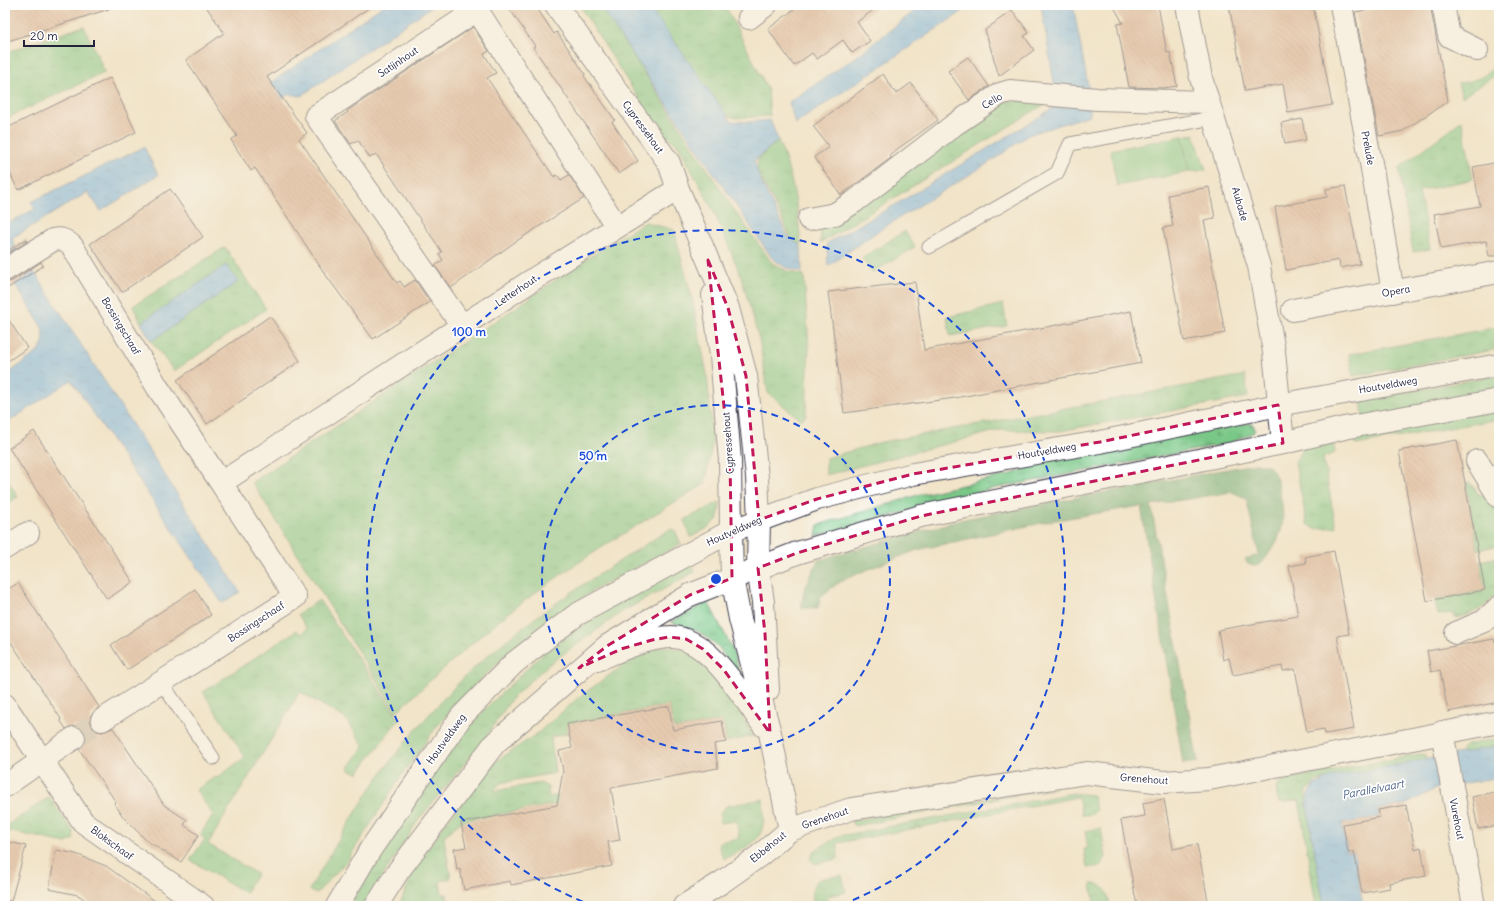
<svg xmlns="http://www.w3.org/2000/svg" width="1504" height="911" font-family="Delius,sans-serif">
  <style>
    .grass { fill: url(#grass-tufts); stroke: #4e7561 }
    .forest { fill: url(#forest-crowns); stroke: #426758 }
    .garden { fill: url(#garden-dots); stroke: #4e7561 }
    .pitch { fill: #7ac887; stroke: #4e7561 }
    .water { fill: url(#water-ripples); stroke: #4c6c92 }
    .building { fill: url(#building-back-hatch) }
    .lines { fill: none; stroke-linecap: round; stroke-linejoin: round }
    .street-tunnel { stroke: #c8bdad; stroke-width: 22; stroke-dasharray: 22 11; stroke-linecap: butt }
    .lane-casing { stroke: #413f50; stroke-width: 15 }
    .street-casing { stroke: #413f50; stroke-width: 24 }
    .secondary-casing { stroke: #413f50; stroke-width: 24 }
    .lane { stroke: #fff; stroke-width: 13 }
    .street { stroke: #fff; stroke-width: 22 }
    .secondary { stroke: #fff; stroke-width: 22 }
    .marked { fill: none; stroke: #c2185b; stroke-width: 3; stroke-dasharray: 8 5; stroke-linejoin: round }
    .ring { fill: none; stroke: #1d4ed8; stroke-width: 2; stroke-dasharray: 7 5 }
    .labels { text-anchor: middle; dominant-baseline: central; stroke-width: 3.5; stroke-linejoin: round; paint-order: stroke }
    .street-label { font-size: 10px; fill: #22223b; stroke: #fff }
    .water-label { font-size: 11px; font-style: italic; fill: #445d81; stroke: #fff }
    .centre { fill: #1d4ed8; stroke: #fff; stroke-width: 2 }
    .ring-label { font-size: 12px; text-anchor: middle; font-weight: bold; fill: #1d4ed8; stroke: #fff; stroke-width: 3.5; stroke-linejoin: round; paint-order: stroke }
  </style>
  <defs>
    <pattern id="grass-tufts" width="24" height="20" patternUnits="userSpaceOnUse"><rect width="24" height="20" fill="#7ac887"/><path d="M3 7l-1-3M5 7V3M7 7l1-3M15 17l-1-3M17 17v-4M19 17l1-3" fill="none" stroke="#64a270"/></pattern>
    <pattern id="forest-crowns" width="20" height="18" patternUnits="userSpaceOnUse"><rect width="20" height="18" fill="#63ac74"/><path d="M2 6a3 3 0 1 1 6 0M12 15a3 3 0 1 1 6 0" fill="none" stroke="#518c60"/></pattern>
    <pattern id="garden-dots" width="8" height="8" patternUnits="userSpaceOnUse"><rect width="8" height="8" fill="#7ac887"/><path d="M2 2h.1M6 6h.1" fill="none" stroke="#64a270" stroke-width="1.8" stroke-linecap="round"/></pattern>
    <pattern id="water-ripples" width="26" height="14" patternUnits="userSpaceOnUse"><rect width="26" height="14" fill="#76b6ea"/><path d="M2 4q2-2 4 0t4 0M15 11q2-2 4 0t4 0" fill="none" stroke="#6094bf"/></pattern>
    <pattern id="building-back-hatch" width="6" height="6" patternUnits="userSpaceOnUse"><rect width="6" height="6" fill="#d9aa8f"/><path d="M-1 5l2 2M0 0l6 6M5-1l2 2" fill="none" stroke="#b08a76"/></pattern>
  </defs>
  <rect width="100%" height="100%" fill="#fff"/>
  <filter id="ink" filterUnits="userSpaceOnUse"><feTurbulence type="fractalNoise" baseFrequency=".025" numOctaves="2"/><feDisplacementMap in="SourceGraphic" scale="8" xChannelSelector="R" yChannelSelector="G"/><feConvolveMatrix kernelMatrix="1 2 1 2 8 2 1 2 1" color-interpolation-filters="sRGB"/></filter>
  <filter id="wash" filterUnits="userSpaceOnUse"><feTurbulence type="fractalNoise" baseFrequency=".012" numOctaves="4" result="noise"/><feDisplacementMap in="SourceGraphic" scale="16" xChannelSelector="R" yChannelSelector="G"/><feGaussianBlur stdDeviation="0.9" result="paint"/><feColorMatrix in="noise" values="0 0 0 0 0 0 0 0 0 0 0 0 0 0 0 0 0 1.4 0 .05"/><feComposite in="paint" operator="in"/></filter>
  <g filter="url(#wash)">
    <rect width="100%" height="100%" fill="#f1e4c9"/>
    <path class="grass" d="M579,5H600L731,205L772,263L787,271L804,275L809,347L806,416L801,420L768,393L759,339L741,276L713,210L678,145L660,132Z
      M648,5H725L768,90L770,116L736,118L722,114Z
      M84,26L105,72L5,119V53Z
      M1499,60V73L1462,97L1458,83C1476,81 1489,76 1499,60Z
      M1006,101H1050L821,243L820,225Z
      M1462,120L1473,179L1419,191L1430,249L1413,252L1399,168Z
      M1194,134L1206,170L1189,172L1182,136Z
      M778,140C793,175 798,209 801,246L791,239L779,212L757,171L758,159Z
      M645,222L674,230L692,298L707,374L713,440L705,484C640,523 575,562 515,608C473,640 435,677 396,712L252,482L515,308L589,257Z
      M905,231L915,247L872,273L862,258Z
      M225,247L266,309L174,371L151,341L237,282L226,265L141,323L133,306Z
      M1003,304L1007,326L950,336L947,317Z
      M1499,327V349L1353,376L1349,354Z
      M1245,375L1248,397L1060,431L1000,430L826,475V458L882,442Z
      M1499,375V394L1363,419L1361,400Z
      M1499,408V419L1356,445L1354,435Z
      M1250,423L1254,426V432L1231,443L991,489L816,536L818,525L918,495L1012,474L1050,459Z
      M1333,439L1335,453L1323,458L1336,527L1315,529L1307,524L1295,462L1302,449Z
      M5,476L18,497L5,505Z
      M1469,482L1480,495L1487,493L1499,514V545L1478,550L1466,483Z
      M720,502L718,519L706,529L691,537L684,520Z
      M670,529L675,530L681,544L594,590L535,631L504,657L478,682L438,725L402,775L347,861L316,894L309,890C328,858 347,826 367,794C390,759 418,726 447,695C510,627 592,579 670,529Z
      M1499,557C1499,566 1501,577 1499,586C1494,605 1471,615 1455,618L1453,613L1438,615L1435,600L1485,590L1480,561Z
      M690,564L695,572L622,612L548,665L512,698L482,743L419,819L364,906H349L439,764L485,709L542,654L602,612Z
      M319,600L399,719L358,773L348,769L364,746L346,719L300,692L208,844L257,874L245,893L190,860L205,839L200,835L213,815L196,790L215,777L217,778L245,757L203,692L297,630L300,634L307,629L298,614Z
      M708,602L733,650L743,685L718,646L698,631L671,622Z
      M667,646L691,652L722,684L742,714L753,736L727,742L722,721L674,729L669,705L567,724L568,733L551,737L555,773L500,783L494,791L540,783L548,787L549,797L561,795L562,803L462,821L446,834L444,838L451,878L440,881L442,895L447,894L448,906H399L415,868L442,828L486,771L495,762L538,733L578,698L641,652Z
      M1499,738V746L1461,754L1462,749L1466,745Z
      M1420,754L1425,755L1427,760L1316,781L1307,791L1306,800L1324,906H1316L1299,800L1279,803L1276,790L1279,783L1292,778Z
      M1055,788L855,826L852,824V820Z
      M1073,793L1093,795L1096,810L1091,815H1082L1078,797L838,843V859L815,864L810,859L814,851L839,836Z
      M49,797L73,831L74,839L66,843L8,831L9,824Z
      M763,799C768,838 756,844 724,859L719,848L720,842L739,838L737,821L720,823V813L726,806Z
      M1101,828L1106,857L1101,866L1087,868L1084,849L1088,848L1085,831Z
      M842,875L846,892L827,896L828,906H814C809,876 816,880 842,875Z
      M1091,884C1106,883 1108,894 1110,906H1069L1094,901Z"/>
    <path class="forest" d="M1254,464L1268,465C1276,474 1278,482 1280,493C1287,526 1281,540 1260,565C1252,567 1249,566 1245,559L1259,555L1246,498L1232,492L1151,505L1198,762L1183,764L1141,506L1051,521L917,550L844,579L821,596L818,608H801L804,590L818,560L964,519Z"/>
    <path class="garden" d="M513,898L514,906H471Z"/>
    <path class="pitch" d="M1182,136L1189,172L1117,186L1110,150Z"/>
    <path class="water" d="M384,5H434L301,96L289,94L246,125L234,108Z
      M599,5H648L731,121L750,122L770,120L778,140L754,161L759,177L788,237L801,246L802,272L785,267L772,258Z
      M922,5H972L795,124L789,102L856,57Z
      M1041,5H1073L1090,96V115L1028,135L995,159L878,231L828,266L827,243L895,205L1060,104L1054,83Z
      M144,147L158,175L101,211L88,192L12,238L14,245L35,273L240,592L222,603L71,380L5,424V376L39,351L44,340L42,327L5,268V225L35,209L31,202Z
      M226,265L238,282L151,341L141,323Z
      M1499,746V777L1435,789L1407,804L1378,810L1379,817L1342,824L1348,853L1354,852L1363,906H1324L1306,800L1314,785L1331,777Z"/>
    <g id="blocks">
      <path class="building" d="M5,5H108L109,9L5,42Z
        M205,5H373L267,77L307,133L299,139L397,283L400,281L404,287L415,280L430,302L373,339L325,274L255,168L251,171L231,140L237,136L186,60L224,33Z
        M507,5H535L554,34L557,32L585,74L584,76L615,120L612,122L638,161L619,174L533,47L535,46Z
        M800,5H880L857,22L870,41L852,53L843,40L817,59L812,53L794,66L768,29Z
        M1113,5H1158L1167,53L1170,52L1177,86L1164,88L1129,87L1117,24L1123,23Z
        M1229,5H1313L1332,105L1288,113L1283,84L1245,91Z
        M1393,5H1430L1448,101L1403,131L1379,136L1355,12Z
        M1012,10L1029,33L1024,36L1034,50L999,76L985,30Z
        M473,27L489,51L484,54L496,73L487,78L554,177L557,175L561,180L569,175L584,198L515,242L451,288L435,266L443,260L439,254L442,252L376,154L370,158L358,140L351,144L335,121L348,112L347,111Z
        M968,57L989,86L969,100L948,71Z
        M883,74L896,94L911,83L938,120L889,155L891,158L841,195L814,157L829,147L813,126Z
        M110,78L136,132L18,190L5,163V129Z
        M1302,119L1306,140L1285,144L1281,123Z
        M1499,162V256H1489L1486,241L1441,249L1434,214L1480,206L1473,167Z
        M1345,186L1360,264L1340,268L1339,260L1286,270L1275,207L1327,197L1326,189Z
        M1209,187L1215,218L1204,220L1225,333L1184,341L1163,228L1173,226L1168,195Z
        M170,189L203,237L122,292L90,244Z
        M26,239L28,241L5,255V253Z
        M41,262L43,266L5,290V282L12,281Z
        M915,282L924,350L1131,311L1141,363L955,398L844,413L828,292Z
        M5,314L27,348L5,363Z
        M270,316L300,361L207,424L177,380Z
        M34,431L133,582L107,599L9,448Z
        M1457,440L1485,590L1427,601L1399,451Z
        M1334,551L1349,634L1337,636L1354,729L1325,734L1324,729L1307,732L1295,669L1283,671L1282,666L1233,675L1229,658L1223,660L1218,630L1298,616L1289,566L1306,563L1305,557Z
        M18,583L99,707L91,715L90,721L92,727L97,731L102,732L113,728L164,805L187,820L184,825L199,835L181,862L147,841L124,818L114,803L116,802L79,749L85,743L86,737L84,731L80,727L73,726L66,729L60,720L61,719L5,633V591Z
        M195,589L211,615L127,670L111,645Z
        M1494,639L1495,642L1499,641V702L1448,712L1440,670L1431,672L1427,651Z
        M669,706L673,730L722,721L726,742L714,744L718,768L611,788L620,840L608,842L612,866L511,885L510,881L464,890L460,869L457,870L454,849L466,847L461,823L557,805L563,771L559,751L572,748L567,724Z
        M1499,791V825L1478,829L1472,797Z
        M1164,799L1173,849L1197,844L1209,906H1137L1121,820L1145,816L1143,803Z
        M1406,805L1415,849L1421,847L1426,876L1389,883L1390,888L1362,893L1354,851L1348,853L1343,824L1380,817L1378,810Z
        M5,841L26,846L11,901L5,900Z
        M56,850L76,854L106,866L162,906H94L78,895L49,889Z"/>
    </g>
  </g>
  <g filter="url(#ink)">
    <use href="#blocks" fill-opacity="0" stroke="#413f50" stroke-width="1"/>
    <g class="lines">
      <path class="street-tunnel" d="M74,738L102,720"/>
      <g class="lane-casing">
        <path id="lane" d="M929,247L1057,173L1070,144L1213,118
          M161,682L213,758"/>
      </g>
      <g class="street-casing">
        <path id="street" d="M556,5L669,163L678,189L728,308L746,376L757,477L759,520
          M1187,5L1201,78L1259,266L1274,352L1283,443
          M1341,5L1371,163L1393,292
          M1443,5L1449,36L1477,50
          M749,18L766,5
          M809,219L835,214L854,202L954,125L1000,94L1010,91L1097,99L1208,102
          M5,270L53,240C61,238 65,240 72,246L158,388L221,483
          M713,295L721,355L730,461L731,531
          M1293,310L1499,272
          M463,327L316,116L477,10L617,227
          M1477,461L1499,497
          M5,548L28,533
          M758,568L763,602L768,690
          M732,578L740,619L770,733L790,830
          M1456,633L1484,621L1499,607
          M597,660C616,652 649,637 670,637C709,636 743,698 764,726
          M5,705L83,822L203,906
          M102,720L295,597L221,483L537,277L678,189
          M1442,732L1474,906
          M5,786L74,738
          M684,906L722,882L759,856L790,830L851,809L1087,773L1163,782L1209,779L1499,722"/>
      </g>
      <g class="secondary-casing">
        <path id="secondary" d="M731,531L732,578
          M758,568L759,520
          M337,906L370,850L461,717L514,663L576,615L731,531L817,499L913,474L1100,442L1278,405L1499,365
          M376,906L399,870L495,743L607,646L690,595L797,553L921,516L1283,443L1344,428L1499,400"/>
      </g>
      <use href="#lane" class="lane"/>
      <use href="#street" class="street"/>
      <use href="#secondary" class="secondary"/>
    </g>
  </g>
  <path d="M0 0H1504V911H0ZM708,260L728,308L746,376L759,520L817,499L913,474L1100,442L1278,405L1283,443L921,516L797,553L758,568L765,634L770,733L724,670L703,649L686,639L669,637L652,640L621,649L579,668L607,646L690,595L732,578L730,461Z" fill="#f1e4c9" fill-opacity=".55" fill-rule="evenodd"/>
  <path class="marked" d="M708,260L728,308L746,376L759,520L817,499L913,474L1100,442L1278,405L1283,443L921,516L797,553L758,568L765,634L770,733L724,670L703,649L686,639L669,637L652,640L621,649L579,668L607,646L690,595L732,578L730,461Z"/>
  <g class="ring">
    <circle cx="716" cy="579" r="174"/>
    <path d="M594 906A349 349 0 1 1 838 906"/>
  </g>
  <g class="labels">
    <g class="street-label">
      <text transform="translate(398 62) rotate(-34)">Satijnhout</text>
      <text transform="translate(992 101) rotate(-31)">Cello</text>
      <text transform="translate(643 127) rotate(54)">Cypressehout</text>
      <text transform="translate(1368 148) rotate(79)">Prelude</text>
      <text transform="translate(1240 204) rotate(74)">Aubade</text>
      <text transform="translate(516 291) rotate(-34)">Letterhout</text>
      <text transform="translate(1396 291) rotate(-10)">Opera</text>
      <text transform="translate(121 326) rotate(59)">Bossingschaaf</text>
      <text transform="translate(1388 385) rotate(-10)">Houtveldweg</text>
      <text transform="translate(728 443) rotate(-94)">Cypressehout</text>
      <text transform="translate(1047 451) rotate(-10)">Houtveldweg</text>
      <text transform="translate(734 531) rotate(-24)">Houtveldweg</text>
      <text transform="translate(256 622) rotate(-33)">Bossingschaaf</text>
      <text transform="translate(446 739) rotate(-54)">Houtveldweg</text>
      <text transform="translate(1144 779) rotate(4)">Grenehout</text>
      <text transform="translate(825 818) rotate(-19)">Grenehout</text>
      <text transform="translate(1457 819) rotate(79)">Vurehout</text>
      <text transform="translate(112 843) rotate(36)">Blokschaaf</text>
      <text transform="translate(768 847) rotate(-39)">Ebbehout</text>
    </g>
    <g class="water-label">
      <text transform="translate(1373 789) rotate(-11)">Parallelvaart</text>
    </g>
  </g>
  <circle cx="716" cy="579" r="6" class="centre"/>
  <g class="ring-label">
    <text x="469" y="336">100 m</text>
    <text x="593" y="460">50 m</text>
  </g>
  <rect width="1504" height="911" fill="none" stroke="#fff" stroke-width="20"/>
  <path d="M24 40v6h70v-6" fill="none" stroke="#22223b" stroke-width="2"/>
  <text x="30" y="40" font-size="12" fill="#22223b" stroke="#ffffff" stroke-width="3" paint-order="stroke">20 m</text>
</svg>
